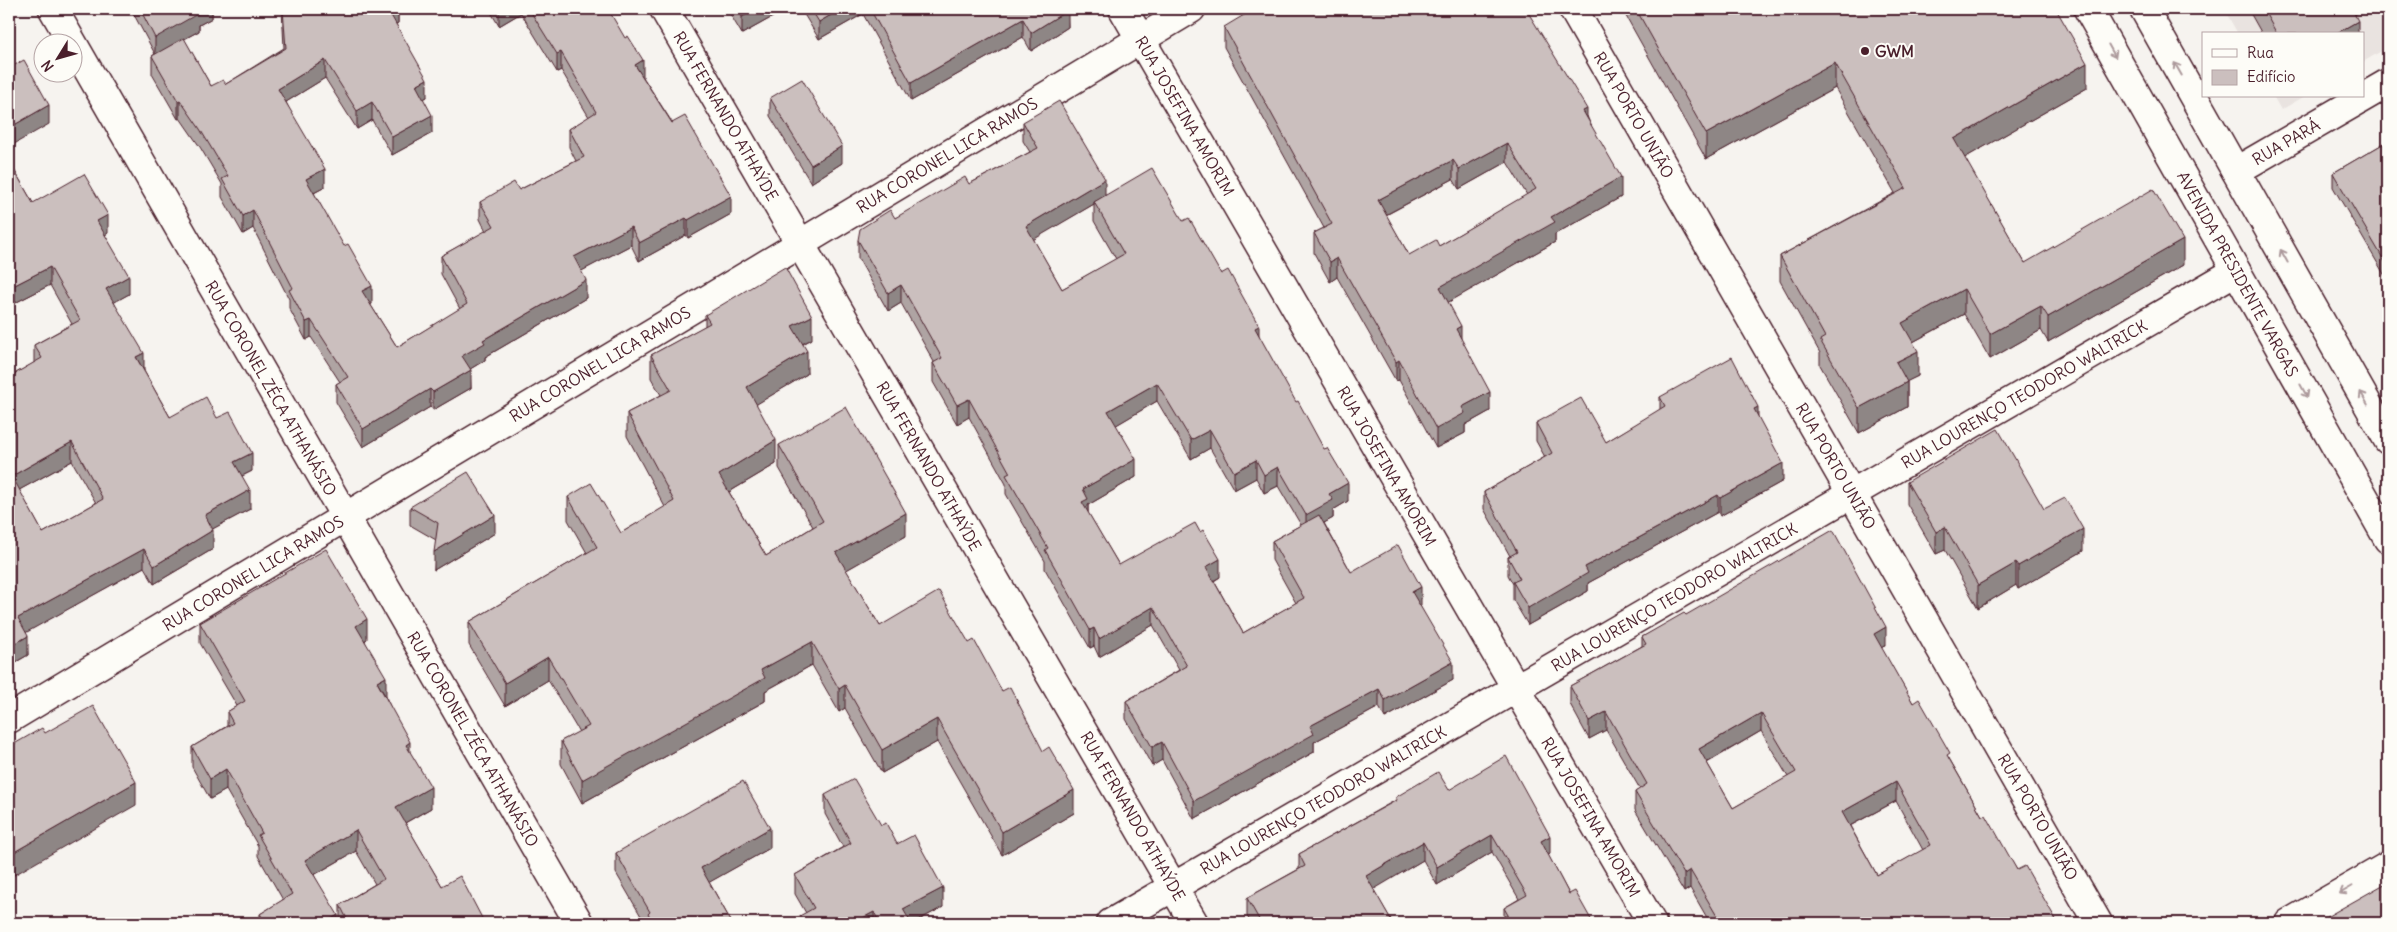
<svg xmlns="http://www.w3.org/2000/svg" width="2397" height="932" font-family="Delius,sans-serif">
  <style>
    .built { fill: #e9e3e0 }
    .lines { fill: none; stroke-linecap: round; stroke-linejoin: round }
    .minor-casing { stroke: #4a1f2b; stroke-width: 31 }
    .major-casing { stroke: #4a1f2b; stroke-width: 31 }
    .minor { stroke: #fdfcf7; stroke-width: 28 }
    .major { stroke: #fdfcf7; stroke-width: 28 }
    .wall { fill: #afa4a3; stroke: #4a1f2b; fill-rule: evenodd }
    .shaded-wall { fill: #8e8685; stroke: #4a1f2b }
    .building { fill: #cbbfbe; stroke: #4a1f2b; fill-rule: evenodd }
    .oneway { stroke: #ac999b }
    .poi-dot { fill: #4a1f2b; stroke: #fdfcf7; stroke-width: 2 }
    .labels { text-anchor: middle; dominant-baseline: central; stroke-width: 4; stroke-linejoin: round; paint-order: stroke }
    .poi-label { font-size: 16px; font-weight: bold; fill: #4a1f2b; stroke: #fdfcf7; text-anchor: start }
    .street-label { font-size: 16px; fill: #4a1f2b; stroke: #fdfcf7 }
  </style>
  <rect width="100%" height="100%" fill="#f6f3ef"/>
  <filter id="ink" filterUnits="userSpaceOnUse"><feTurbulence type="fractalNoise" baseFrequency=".02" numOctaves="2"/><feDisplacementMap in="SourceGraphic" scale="10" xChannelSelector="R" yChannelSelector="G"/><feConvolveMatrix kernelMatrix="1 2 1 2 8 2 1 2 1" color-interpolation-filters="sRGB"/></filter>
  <g filter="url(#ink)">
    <path class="built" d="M2224,9H2388V47L2363,62V34H2238Z
      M2273,96H2305L2281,110Z"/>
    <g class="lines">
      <g class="minor-casing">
        <path id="minor" d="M53,9L579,923
          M664,9L1194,923
          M1123,9L1652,923
          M1573,9L2098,923
          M2236,171L2388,83
          M9,719L1191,9
          M1111,923L2236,271
          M2289,923L2388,866"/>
      </g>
      <g class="major-casing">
        <path id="major" d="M2088,9L2388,539
          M2144,9L2388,440"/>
      </g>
      <use href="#minor" class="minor"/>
      <use href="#major" class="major"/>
    </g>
    <path class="wall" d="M131,9H212V18L199,25V31L184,39L211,86L226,84L284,48L282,9H398V23L396,24L427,97L423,99L432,133L392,155L372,120L357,129L325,78L286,102L325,187L314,193L372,304H370L397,347L460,309L441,274V256L486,231L480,219V202L519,190L576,161L569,147V129L589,117L561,70L557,72L521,13L499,26L489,9H608L643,77L731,214L688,238L686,235L639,261L631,245L581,271L586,298L485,357V360L470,369L471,388L433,410L430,407L363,447L336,402V384L340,382L311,337L306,340L289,308V299L253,228L243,234L222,197V184L200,147L180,118L178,119L152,74V56L155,54Z
      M727,9H787L742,34Z
      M802,9H1067L1068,27L1031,51L1023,37L911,101L863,14L819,39L802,11Z
      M1622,9H2056L2087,88L1964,158L2025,263L2183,265L2048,342L2041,330L1990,359L1964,314L1913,342L1918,376L1907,381V407L1859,433L1820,365V353L1780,281V256L1895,193L1835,88L1706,159Z
      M2248,9H2365L2355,14L2358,34H2262Z
      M1224,27L1587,116L1621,197L1555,234V242L1448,302L1461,339L1490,411L1465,425V433L1436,448L1399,380L1396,381L1337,277L1330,282L1314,253V233L1324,228L1224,47ZM1507,162L1527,195L1439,246L1409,255L1386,215L1453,179L1459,189Z
      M770,98L842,163L811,183L770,116Z
      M1023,122L1105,195L1183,221L1221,274L1259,336L1348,501L1333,510V518L1324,523L1351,572L1421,605L1420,606L1453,680L1385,718L1379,707L1314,742V752L1194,819L1162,760L1152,766L1126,719V701L1179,670L1153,625L1099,657L1094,646L1090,648L1045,569V561L1006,494V484L969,417L957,424L933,382V363L934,362L901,303L888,311L858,258V240L895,218L969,184L1030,152L1023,141ZM1094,204V221L1116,259L1062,289L1033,239ZM1157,401L1191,459L1210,448L1234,490L1256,478L1264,493L1278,486L1301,525L1272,541V560L1296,603L1243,633L1214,581L1220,577L1119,565L1088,513V505L1136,477L1116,425Z
      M2388,141V281L2333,187V173Z
      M9,161L33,203L108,233L105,235L129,294L114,302L144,371L170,417L217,418L252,471L242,476L250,509L212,529L213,549L154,584L144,567L26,632L28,655L9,666V377L34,363V345L72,324L50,285L9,306ZM72,461L96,503L43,533L19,490Z
      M705,315L812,339L803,344L807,374L756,404L776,464L729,492L766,556L813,527L779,468V445L906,536L846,570L880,626L969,643L1002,691L1074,813L1002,855L937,742L882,773L845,708L839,712L812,665L765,691V701L582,803L561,764V741L579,732L548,680L505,706L469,645V622L587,553L568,520V497L621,533L665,507L627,436V413L661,395L651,378V355L705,326Z
      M1660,397L1758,418L1783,481L1720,516L1718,512L1588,583V591L1528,625L1513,600V584L1508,575V557L1510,556L1484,509V492L1545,457L1536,441V423L1606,442L1660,410Z
      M1907,482L2044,509L2083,551L2018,589L2016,585L1978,608L1945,550L1936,554L1907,504Z
      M410,507L495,533L434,570L436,540L410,525Z
      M1686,615L1886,645L1881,648L1913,703L1950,760L1982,816L2017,870L2058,923H1710L1690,888L1684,892L1635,810V792L1640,789L1606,730L1589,739L1570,704V686L1642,646V637ZM1761,731L1788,777L1733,808L1707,763ZM1896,801L1923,850L1877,875L1850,826Z
      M200,623L367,639L365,641L386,697L410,753L431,808L405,823L442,886L483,923H340V905L375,884L356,851L314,875L338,923H260V914L283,900L258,856V846L226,790L210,799L192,767V747L227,726V712L237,706L200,643Z
      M1449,790L1550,854L1548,855L1569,894L1593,923L1504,917V908L1519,899L1492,852L1437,885L1423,860L1373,889L1393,923H1251L1247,916V898L1299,869V854L1396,800V797Z
      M825,795L881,825L897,844L943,907L913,923H787L806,913L795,894V875L843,847L825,814Z
      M770,848L709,882L732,923H645L616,873V853Z"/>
    <path class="shaded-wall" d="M196,9H212V18L199,25V31L155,55V38Z
      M391,9H398V23L388,28V10Z
      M499,9H521V13L499,26Z
      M756,9H787L742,34V17Z
      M841,9H863V14L819,39V22Z
      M2344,9H2365L2344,21Z
      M1068,10V27L1031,51V33Z
      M1023,19V37L911,101V83Z
      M2358,21V34H2335Z
      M561,52V70L557,72V54Z
      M325,60V78L278,107V89Z
      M643,60V78L635,65Z
      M1835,63V88L1706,159V134Z
      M2087,63V88L1954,164V139Z
      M427,79V97L416,103V85Z
      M180,100V118L178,119V101Z
      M372,102V120L357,129V111Z
      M49,105V124L9,147V128Z
      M1587,109V128L1583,111Z
      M432,115V133L392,155V137Z
      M1507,143V162L1459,189V169Z
      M842,146V163L811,183V165Z
      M1453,160V179L1378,219V200Z
      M325,169V187L306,197V179Z
      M1621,177V197L1555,234V242L1440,307V287L1551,217Z
      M1105,179V197L1094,202V204L1026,244V226Z
      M731,196V214L688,238V220Z
      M253,210V228L243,234V216Z
      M108,215V233L97,240V221Z
      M686,218V235L639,261V243Z
      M631,227V245L574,275V257Z
      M2183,240V265L2048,342V317Z
      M1337,258V277L1330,282V262Z
      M50,267V285L9,306V288Z
      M129,276V294L106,307V289Z
      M586,280V298L485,357V360L462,374V356L483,340Z
      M901,285V303L888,311V293Z
      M372,286V304L362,309V291Z
      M1964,289V314L1902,348V323Z
      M2041,306V330L1990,359V334Z
      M812,316V339L792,349V326Z
      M311,320V337L306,340V322Z
      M1259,326V344L1255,328Z
      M1461,326V346L1456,329Z
      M807,351V374L747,410V387Z
      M1918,351V376L1896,387V362Z
      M144,353V371L136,357Z
      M1399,360V380L1396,381V362Z
      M471,370V388L433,410V392Z
      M1907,382V407L1859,433V408Z
      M1157,383V401L1108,430V411Z
      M430,389V407L363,447V429Z
      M1490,392V411L1465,425V433L1436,448V429L1462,407Z
      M969,399V417L957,424V405Z
      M1758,407V424L1754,409Z
      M1210,430V448L1191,459V440Z
      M776,440V464L719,498V475Z
      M72,442V461L12,494V476Z
      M252,453V471L234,480V462Z
      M1136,459V477L1088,505V517L1082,521L1083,489Z
      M1256,460V478L1234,490V472Z
      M1783,463V481L1720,516V498Z
      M1278,467V486L1264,493V475Z
      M1348,483V501L1333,510V518L1306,533V515L1329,494Z
      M250,490V509L205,533V515Z
      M1718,495V512L1588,583V591L1528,625V608L1585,567Z
      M906,513V536L836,576V553Z
      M495,515V533L434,570V552Z
      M1945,527V550L1936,554V532Z
      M2083,529V551L2018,589V566Z
      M213,530V549L154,584V566Z
      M144,549V567L18,637V618Z
      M1220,559V577L1206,585V567Z
      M2016,563V585L1978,608V585Z
      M1421,587V605L1412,610V592Z
      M1153,607V625L1099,657V639Z
      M367,619V639L356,646V626Z
      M1886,627V645L1874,652V634Z
      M1094,628V646L1090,648V630Z
      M28,636V655L9,666V647Z
      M812,642V665L765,691V701L582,803V780L761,670Z
      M548,657V680L505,706V683Z
      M1453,662V680L1385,718V700Z
      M386,677V697L377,682Z
      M845,685V708L839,712V689Z
      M1379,689V707L1314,742V752L1194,819V801L1310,726Z
      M1606,712V730L1589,739V721Z
      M1761,713V731L1699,767V749Z
      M937,719V742L882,773V750Z
      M410,742V762L406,745Z
      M1162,742V760L1152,766V747Z
      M226,769V790L210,799V779Z
      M136,782V805L9,878V855Z
      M1896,782V801L1842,830V812Z
      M431,787V808L396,828V807Z
      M1074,790V813L1002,855V832Z
      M770,828V848L701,887V868Z
      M356,830V851L305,880V860Z
      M1492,835V852L1437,885V867Z
      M1550,836V854L1541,859V841Z
      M1423,842V860L1366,894V876Z
      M1690,870V888L1684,892V874Z
      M943,888V907L913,923H903V909Z
      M874,912V923H853Z
      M338,915V923H324Z
      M483,920V923H477Z"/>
    <path class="building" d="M140,9H197L199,13L155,38Z
      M283,9H391L388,10L427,79L416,85L432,115L392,137L372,102L357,111L325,60L278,89L325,169L306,179L344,246L348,244L372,286L362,291L397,347L467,304L441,256L494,226L480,202L514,182L519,190L584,157L569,129L596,112L561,52L557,54L529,9H608L625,38L628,36L643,60L635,65L672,123L685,116L731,196L688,220L686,218L639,243L631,227L574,257L586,280L483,340L485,343L462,356L471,370L433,392L430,389L363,429L336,384L348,377L311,320L306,322L289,290L293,288L253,210L243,216L222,179L228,176L200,129L180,100L178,101L152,56L184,38L211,86L223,80L226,84L286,48Z
      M738,9H756L742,17Z
      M811,9H841L819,22Z
      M870,9H1067L1068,10L1031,33L1023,19L911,83Z
      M1254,9H1526L1587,109L1583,111L1621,177L1551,217L1555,222L1440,287L1461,326L1456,329L1490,392L1462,407L1465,413L1436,429L1399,360L1396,362L1337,258L1330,262L1314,233L1332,224L1224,27ZM1507,143L1536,189L1439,246L1436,240L1409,255L1378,200L1453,160L1459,169Z
      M1636,9H2056L2087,63L1954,139L2025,263L2153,189L2183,240L2048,317L2041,306L1990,334L1964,289L1902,323L1918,351L1896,362L1907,382L1859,408L1820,340L1825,337L1780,256L1906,188L1835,63L1706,134Z
      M2263,9H2352L2358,21L2335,34H2277Z
      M24,60L49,105L9,128V68Z
      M802,79L842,146L811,165L770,98Z
      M1059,101L1105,179L1026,226L1062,289L1124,254L1094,202L1152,168L1183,221L1189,218L1221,274L1228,270L1259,326L1255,328L1296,402L1298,401L1324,449L1327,448L1348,483L1329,494L1333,500L1306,515L1278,467L1264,475L1256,460L1234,472L1210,430L1191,440L1157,383L1108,411L1136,459L1083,489L1088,499L1082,502L1119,565L1195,523L1200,532L1203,530L1220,559L1206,567L1243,633L1304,598L1272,541L1319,515L1351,572L1398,545L1421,587L1412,592L1453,662L1385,700L1379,689L1310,726L1314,734L1194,801L1162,742L1152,747L1126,701L1187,666L1153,607L1099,639L1094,628L1090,630L1045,550L1048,548L1006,475L1010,473L969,399L957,405L933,363L942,358L901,285L888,293L858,240L860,229L890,210L895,218L965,177L969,184L1038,148L1023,122Z
      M2388,141V267L2333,173Z
      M9,161L33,203L84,174L108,215L97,221L129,276L106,289L144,353L136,357L170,417L206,397L217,418L230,412L252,453L234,462L250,490L205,515L213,530L154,566L144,549L18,618L28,636L9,647V377L42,358L34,345L80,320L50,267L9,288ZM72,442L103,499L43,533L12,476Z
      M785,267L812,316L792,326L807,351L747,387L776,440L719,475L766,556L823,521L779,445L846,407L906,513L836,553L880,626L939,591L969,643L974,640L1002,691L1010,687L1043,751L1049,747L1074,790L1002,832L937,719L882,750L845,685L839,689L812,642L761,670L765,678L582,780L561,741L589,726L548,657L505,683L469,622L597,547L568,497L591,483L621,533L674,501L627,413L671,390L651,355L710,323L705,315Z
      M1732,357L1758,407L1754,409L1783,463L1720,498L1718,495L1585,567L1588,573L1528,608L1513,582L1520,579L1508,557L1517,552L1484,492L1552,453L1536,423L1581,398L1606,442L1665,406L1660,397Z
      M1998,429L2044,509L2065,498L2083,529L2018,566L2016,563L1978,585L1945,527L1936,532L1907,482Z
      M468,472L495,515L434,552L438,523L410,507Z
      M1833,530L1886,627L1874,634L1913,703L1919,699L1950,753L1947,755L1982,816L1986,815L2017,870L2025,866L2058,923H1721L1690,870L1684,874L1635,792L1647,784L1606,712L1589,721L1570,686L1646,644L1642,637L1684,613L1686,615ZM1761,713L1796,772L1733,808L1699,749ZM1896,782L1931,845L1877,875L1842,812Z
      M326,549L367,619L356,626L386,677L377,682L410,742L406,745L431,787L396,807L442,886L460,876L483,920L477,923H349L340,905L384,879L356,830L305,860L338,915L324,923H266L260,914L292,894L258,835L262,833L226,769L210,779L192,747L233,723L227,712L245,701L200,623Z
      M93,706L136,782L9,855V747L42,728L45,733Z
      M1506,756L1550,836L1541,841L1569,894L1575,891L1593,923H1494L1508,915L1504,908L1527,895L1492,835L1437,867L1423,842L1366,876L1393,923H1261L1247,898L1305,866L1299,854L1397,800L1396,797L1438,772L1449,790Z
      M854,779L881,825L886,823L897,844L914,835L943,888L903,909L911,923H880L874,912L853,923H787L814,908L795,875L851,843L825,795Z
      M743,781L770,828L701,868L732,923H653L648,914L650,912L616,853Z
      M2388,882V923H2323L2321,920Z"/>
    <defs><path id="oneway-shaft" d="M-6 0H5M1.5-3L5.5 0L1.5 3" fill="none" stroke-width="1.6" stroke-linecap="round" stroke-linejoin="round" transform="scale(1.25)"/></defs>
    <g class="oneway">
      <use href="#oneway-shaft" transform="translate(2112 51) rotate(61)"/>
      <use href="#oneway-shaft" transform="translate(2178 69) rotate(-120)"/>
      <use href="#oneway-shaft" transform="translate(2284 256) rotate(-119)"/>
      <use href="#oneway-shaft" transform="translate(2304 391) rotate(61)"/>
      <use href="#oneway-shaft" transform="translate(2364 398) rotate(-120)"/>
      <use href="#oneway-shaft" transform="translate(2346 890) rotate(150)"/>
    </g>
  </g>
  <circle class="poi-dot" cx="1865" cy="51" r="5"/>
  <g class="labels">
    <g class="poi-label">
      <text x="1875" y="51">GWM</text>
    </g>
    <g class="street-label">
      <text transform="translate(1634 115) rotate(60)">RUA PORTO UNIÃO</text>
      <text transform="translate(726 116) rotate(60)">RUA FERNANDO ATHAÝDE</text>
      <text transform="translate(1185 116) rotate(60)">RUA JOSEFINA AMORIM</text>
      <text transform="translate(2286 142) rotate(-30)">RUA PARÁ</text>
      <text transform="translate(947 155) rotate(-31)">RUA CORONEL LICA RAMOS</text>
      <text transform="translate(2238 274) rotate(61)">AVENIDA PRESIDENTE VARGAS</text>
      <text transform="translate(600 364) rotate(-31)">RUA CORONEL LICA RAMOS</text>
      <text transform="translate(271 388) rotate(60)">RUA CORONEL ZÉCA ATHANÁSIO</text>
      <text transform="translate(2024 394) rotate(-30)">RUA LOURENÇO TEODORO WALTRICK</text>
      <text transform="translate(929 466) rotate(60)">RUA FERNANDO ATHAÝDE</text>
      <text transform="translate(1387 466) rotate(60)">RUA JOSEFINA AMORIM</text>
      <text transform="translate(1836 466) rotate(60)">RUA PORTO UNIÃO</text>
      <text transform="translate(253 573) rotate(-31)">RUA CORONEL LICA RAMOS</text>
      <text transform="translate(1674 597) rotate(-30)">RUA LOURENÇO TEODORO WALTRICK</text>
      <text transform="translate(473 739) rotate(60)">RUA CORONEL ZÉCA ATHANÁSIO</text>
      <text transform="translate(1323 800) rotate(-30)">RUA LOURENÇO TEODORO WALTRICK</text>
      <text transform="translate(1133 816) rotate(60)">RUA FERNANDO ATHAÝDE</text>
      <text transform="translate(1591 817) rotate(60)">RUA JOSEFINA AMORIM</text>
      <text transform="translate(2038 817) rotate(60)">RUA PORTO UNIÃO</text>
    </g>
  </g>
  <rect width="2397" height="932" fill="none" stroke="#fdfcf7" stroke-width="30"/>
  <rect x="15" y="15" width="2367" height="902" fill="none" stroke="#4a1f2b" stroke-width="2" filter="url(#ink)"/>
  <rect x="2202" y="32" width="162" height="65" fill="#fdfcf7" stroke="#b5a4a5"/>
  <rect x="2212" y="49" width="25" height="8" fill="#fdfcf7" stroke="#b5a4a5"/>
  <text x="2247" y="58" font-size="15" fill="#4a1f2b">Rua</text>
  <rect x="2212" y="70" width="25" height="15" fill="#cbbfbe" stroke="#b5a4a5"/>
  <text x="2247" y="82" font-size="15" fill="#4a1f2b">Edifício</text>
  <g transform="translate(58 58) rotate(233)"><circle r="24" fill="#fdfcf7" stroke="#b5a4a5"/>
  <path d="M0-4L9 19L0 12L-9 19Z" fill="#4a1f2b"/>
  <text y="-8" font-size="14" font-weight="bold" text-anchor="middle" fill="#4a1f2b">N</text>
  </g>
</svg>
